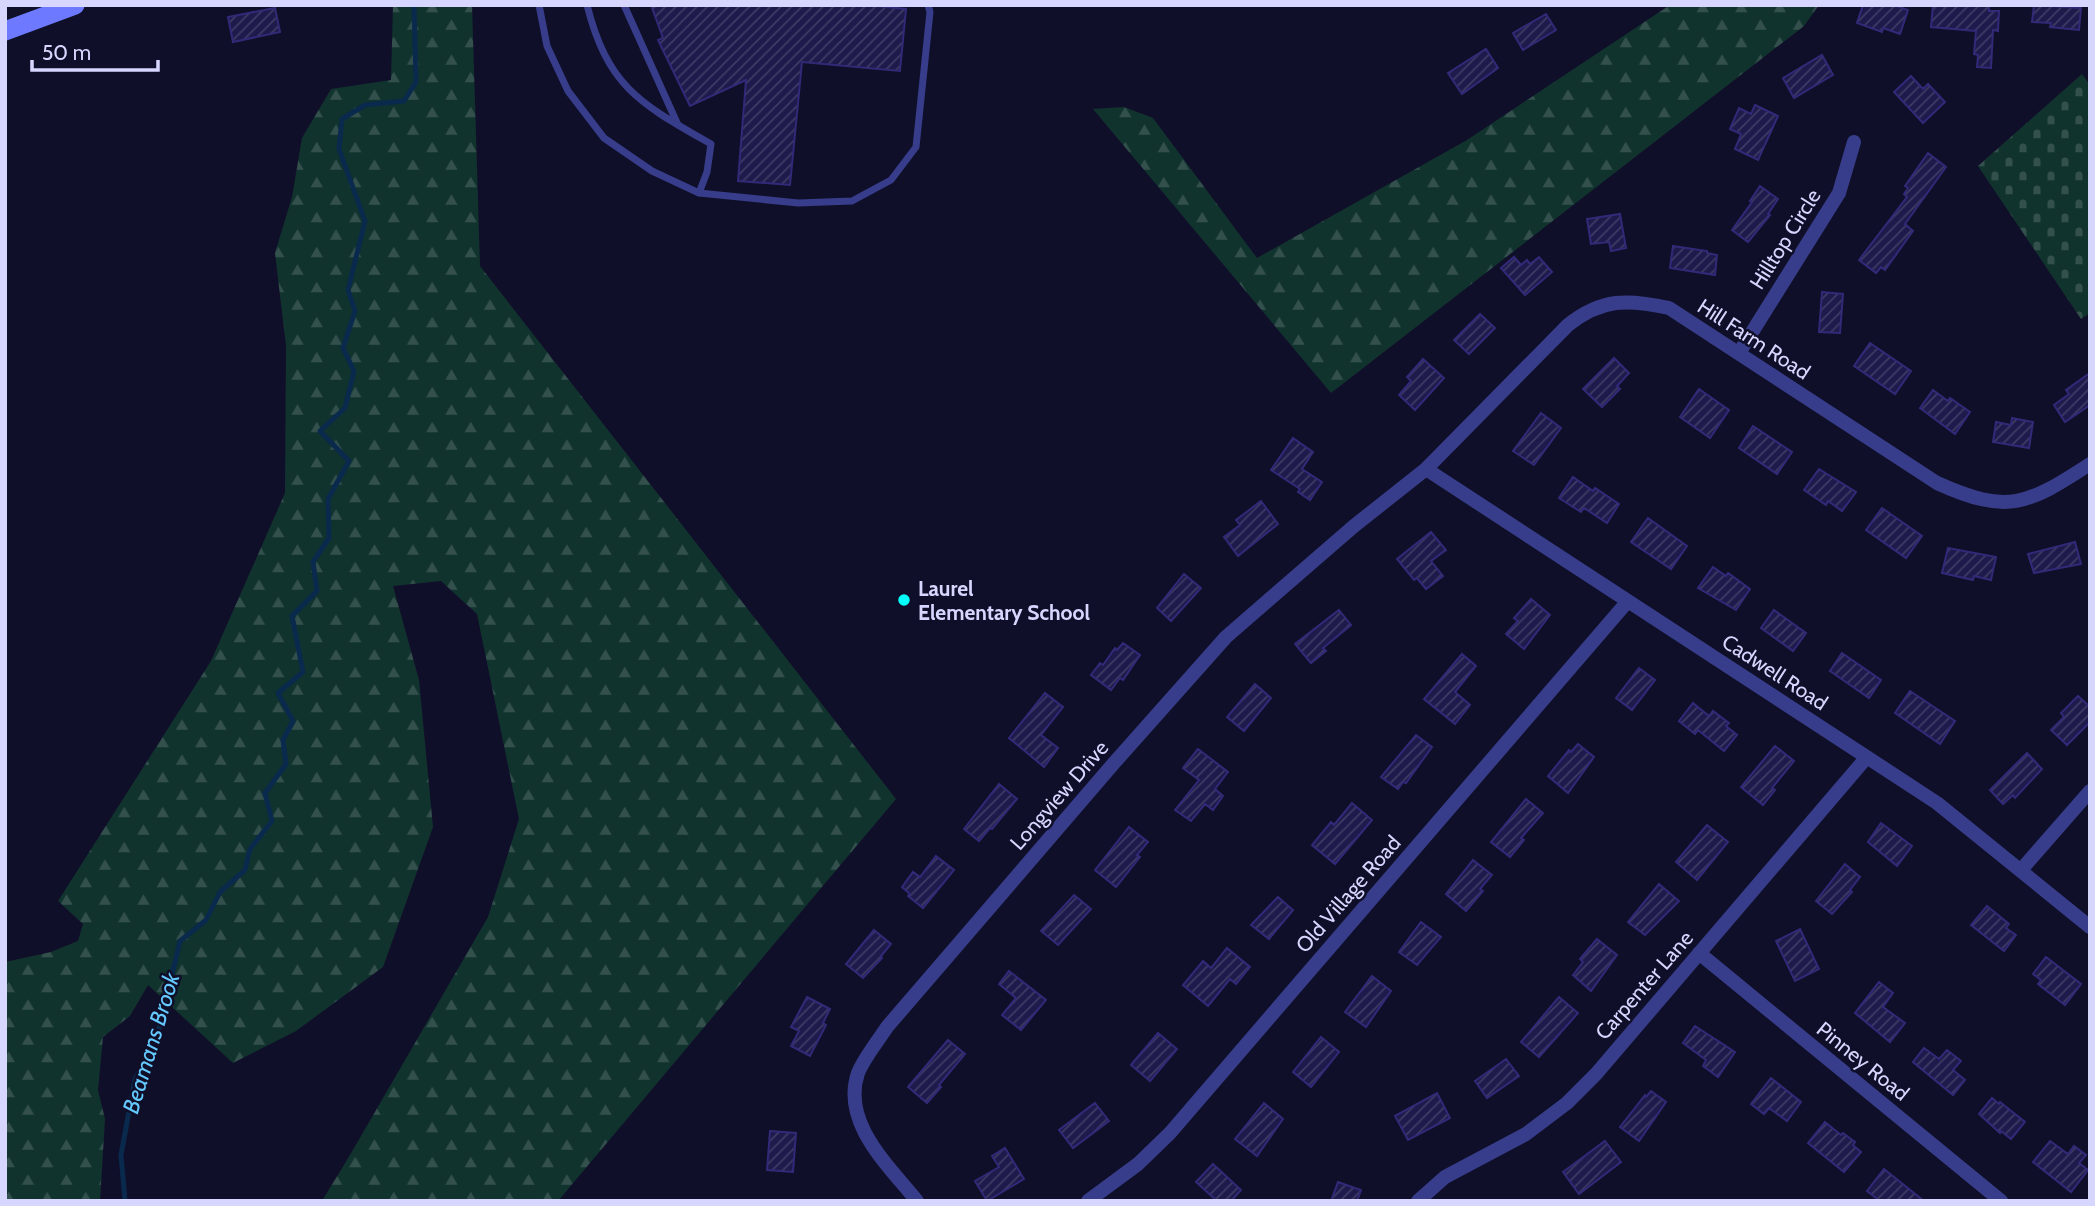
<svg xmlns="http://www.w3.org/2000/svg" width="2095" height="1206" font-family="Cabin,sans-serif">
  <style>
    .forest { fill: url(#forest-firs) }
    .cemetery { fill: url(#cemetery-stones) }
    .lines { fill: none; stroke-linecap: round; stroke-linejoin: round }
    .stream { stroke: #0a2a4d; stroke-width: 5 }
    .building { fill: url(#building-hatch); stroke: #312a78; stroke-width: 2 }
    .lane { stroke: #373d8a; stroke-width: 7 }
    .street { stroke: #373d8a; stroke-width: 14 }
    .secondary { stroke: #6d7aff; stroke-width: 19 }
    .poi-dot { fill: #02fffc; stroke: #100f29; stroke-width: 2.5 }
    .labels { text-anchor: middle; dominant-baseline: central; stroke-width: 5; stroke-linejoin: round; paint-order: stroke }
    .street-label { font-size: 21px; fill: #d6d6ff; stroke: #100f29 }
    .poi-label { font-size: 21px; font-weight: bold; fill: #d6d6ff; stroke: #100f29; text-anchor: start }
    .water-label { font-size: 23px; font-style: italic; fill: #64c9ff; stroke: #100f29 }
  </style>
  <defs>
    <pattern id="forest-firs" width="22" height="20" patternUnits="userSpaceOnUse" patternTransform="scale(1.75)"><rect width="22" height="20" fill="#11332e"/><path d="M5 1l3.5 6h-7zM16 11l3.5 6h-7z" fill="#33504d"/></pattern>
    <pattern id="cemetery-stones" width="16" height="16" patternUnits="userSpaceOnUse" patternTransform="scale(1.75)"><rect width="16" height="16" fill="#11332e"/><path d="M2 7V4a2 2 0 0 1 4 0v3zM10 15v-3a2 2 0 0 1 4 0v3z" fill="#33504d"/></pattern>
    <pattern id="building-hatch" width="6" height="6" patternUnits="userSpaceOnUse" patternTransform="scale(1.75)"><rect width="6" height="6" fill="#1e1a4b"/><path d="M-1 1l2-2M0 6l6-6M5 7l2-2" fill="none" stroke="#3e3b66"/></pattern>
  </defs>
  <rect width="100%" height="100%" fill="#100f29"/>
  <path class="forest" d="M393,5H472L480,266L896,799L558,1201H322L350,1155L488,917L519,819L477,614L441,581L393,586L419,680L433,827L383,967L296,1031L233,1063L148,985L130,1016L103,1037L98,1090L105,1119L100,1201H5V962L51,952L78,941L83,924L58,901L211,661L285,493L286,346L275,253L292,197L302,138L331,89L391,80Z
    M1670,5H1819L1804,26L1331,393L1093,109L1124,107L1153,118L1257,258L1467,140Z"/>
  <path class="cemetery" d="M2082,74L2090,85V313L2081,319L1978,166Z"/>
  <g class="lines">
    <path class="stream" d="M125,1201L121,1155L135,1079L156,1041L180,941L206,920L220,892L245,870L250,849L272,821L265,793L286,764L283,740L293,721L278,693L303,672L292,616L317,591L313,562L329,538L328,499L349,461L320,431L345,408L354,371L343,348L355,311L348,290L365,221L339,149L342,119L365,105L404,101L416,82L414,5"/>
  </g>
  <path class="building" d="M651,5H868L906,9L900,71L802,62L790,185L738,181L746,80L690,106L658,40L663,38Z
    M1863,5H1894L1908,10L1900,34L1883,28L1882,32L1857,23Z
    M1933,5H1989V11H1999L1998,31L1993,30L1991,68L1977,67L1978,55L1974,54L1976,31L1931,27Z
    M2034,5L2081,8L2079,30L2050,27L2051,23L2032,22Z
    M275,8L280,32L233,42L228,17Z
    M1546,14L1556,30L1523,50L1513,33Z
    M1486,49L1498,68L1462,94L1448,73Z
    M1822,55L1833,75L1794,98L1783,78Z
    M1911,76L1923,89L1928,84L1945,102L1923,123L1894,92Z
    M1755,105L1778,116L1758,160L1735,149L1741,134L1730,129L1739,108L1751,114Z
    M1928,153L1946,167L1905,224L1913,231L1885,270L1881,267L1876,273L1859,260L1907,197L1904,194L1908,188L1905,186Z
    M1760,186L1778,199L1768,214L1770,215L1748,242L1732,230L1752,202L1750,201Z
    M1620,214L1626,248L1611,251L1609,242L1591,244L1587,219Z
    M1673,246L1707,251V253L1717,255L1715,275L1670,268Z
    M1514,257L1521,265L1527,260L1530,264L1539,257L1552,272L1525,295L1501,268Z
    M1822,292L1843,294L1840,333L1819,332Z
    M1480,314L1495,328L1469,354L1454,340Z
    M1870,343L1911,371L1895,394L1854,366Z
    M1614,358L1629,373L1617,386L1620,389L1602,407L1583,389Z
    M1423,359L1444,378L1415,410L1399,395L1411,381L1407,377Z
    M2090,373V405L2065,422L2054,405L2069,394L2066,390Z
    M1699,389L1729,410L1710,438L1680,417Z
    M1933,390L1948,401L1950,398L1970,412L1955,434L1920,408Z
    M1541,413L1561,428L1534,465L1513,451Z
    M2012,418L2033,422L2029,448L1993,442L1996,422L2011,425Z
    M1753,426L1792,452L1777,474L1739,448Z
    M1293,438L1313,452L1302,469L1322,482L1310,500L1298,492L1300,489L1271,470Z
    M1819,469L1856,492L1842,511L1828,501L1826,505L1804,490Z
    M1573,477L1593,491L1595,488L1619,504L1607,523L1584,508L1581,512L1559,498Z
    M1261,501L1278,524L1238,556L1224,537L1240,525L1236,520Z
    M1882,508L1922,536L1906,558L1866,530Z
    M1648,518L1687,546L1671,569L1631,542Z
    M1431,532L1446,550L1431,561L1443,576L1426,589L1417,578L1414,580L1397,559Z
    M2075,542L2081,564L2034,573L2028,554Z
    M1948,548L1996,557L1991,580L1974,576L1973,580L1942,573Z
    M1713,567L1726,576L1728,573L1750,589L1736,610L1698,588Z
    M1184,574L1201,588L1171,621L1157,608Z
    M1531,599L1550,615L1524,649L1506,634L1518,621L1514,618Z
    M1339,610L1351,625L1323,648L1326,651L1311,663L1295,644Z
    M1774,610L1806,633L1793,651L1761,628Z
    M1123,643L1140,655L1123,680L1120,678L1111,690L1091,675L1100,663L1103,665L1115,648L1117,650Z
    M1842,653L1881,680L1869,698L1830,671Z
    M1462,654L1476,666L1455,692L1470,705L1455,724L1424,699Z
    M1639,668L1655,680L1632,710L1616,698Z
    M1255,684L1271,698L1244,731L1227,717Z
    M1910,691L1955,721L1940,744L1895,713Z
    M1045,693L1063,707L1041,735L1058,748L1044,767L1009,738Z
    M2078,696L2090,707V722L2067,745L2051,730L2064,717L2061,713Z
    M1693,703L1709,716L1713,711L1729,723L1726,726L1737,735L1724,751L1698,730L1695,734L1679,721Z
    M1416,735L1432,747L1406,783L1403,782L1398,789L1381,777Z
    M1578,744L1594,757L1568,793L1548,776L1569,750L1571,752Z
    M1775,746L1794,761L1772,788L1775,790L1763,805L1741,787Z
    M1198,749L1228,772L1215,789L1223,796L1213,810L1205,804L1191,821L1175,810L1199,780L1183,768Z
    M2027,753L2042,769L2015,798L2013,795L2003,804L1990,790Z
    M999,784L1017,799L992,829L990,828L979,841L964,829Z
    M1526,799L1543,813L1521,838L1524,840L1510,857L1491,842Z
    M1352,803L1372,820L1335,864L1312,845L1331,822L1334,825Z
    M1881,823L1912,846L1897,866L1868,842Z
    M1707,825L1728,842L1697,880L1676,862Z
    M1129,827L1148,842L1137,855L1140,857L1116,887L1095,870Z
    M936,856L954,870L923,908L908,896L910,894L902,887L913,872L920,877Z
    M1473,860L1492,875L1480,889L1483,891L1466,911L1446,894Z
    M1845,864L1860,877L1850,890L1852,892L1832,914L1816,901Z
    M1659,884L1679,901L1645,935L1628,922Z
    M1074,895L1091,909L1058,945L1041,931Z
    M1278,897L1293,910L1269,939L1251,925Z
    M1987,906L2009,924L2006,928L2016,935L2004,951L1971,925Z
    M1421,922L1441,937L1417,965L1399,952Z
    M1800,929L1819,969L1795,981L1776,941Z
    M874,930L891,944L881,956L882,958L863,978L846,964Z
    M1597,939L1617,955L1591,991L1573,975L1583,962L1580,959Z
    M1227,948L1250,967L1236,984L1230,979L1208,1006L1183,985L1203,961L1211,968Z
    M2046,957L2081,984L2065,1005L2038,984L2041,980L2033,974Z
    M1009,971L1046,1000L1021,1030L1002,1015L1016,998L999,984Z
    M1372,976L1391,991L1366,1027L1345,1012Z
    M1879,982L1893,993L1883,1007L1905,1023L1890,1042L1855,1013Z
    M807,997L830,1009L823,1023L826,1025L810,1056L791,1046L799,1031L791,1027Z
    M1559,997L1578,1013L1539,1057L1521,1042Z
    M1695,1026L1735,1052L1718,1077L1703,1066L1706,1060L1683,1043Z
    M1158,1033L1177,1049L1150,1081L1131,1065Z
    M1321,1037L1339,1052L1311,1087L1293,1072Z
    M948,1040L965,1054L939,1085L941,1087L927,1103L908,1087Z
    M1924,1048L1939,1059L1947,1050L1961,1061L1953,1070L1965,1080L1953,1095L1913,1062Z
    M1506,1059L1519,1076L1487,1098L1475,1081Z
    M1771,1078L1801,1102L1787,1121L1769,1108L1764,1114L1751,1104Z
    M1651,1091L1666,1102L1639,1141L1620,1127L1645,1095L1646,1097Z
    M1437,1093L1450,1118L1408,1140L1395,1116Z
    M1992,1098L1999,1104L2000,1102L2025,1122L2011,1139L2001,1131L2000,1133L1979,1114Z
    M1095,1103L1109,1121L1073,1148L1059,1130Z
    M1264,1103L1283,1119L1257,1156L1235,1139Z
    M1825,1122L1841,1135L1843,1133L1855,1142L1853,1145L1861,1152L1844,1172L1808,1143Z
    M770,1131L796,1133L793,1172L767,1170Z
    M1605,1141L1621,1162L1579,1194L1563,1172Z
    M2050,1141L2068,1154L2074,1146L2086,1155L2079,1163L2088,1170L2071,1192L2033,1162Z
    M1005,1148L1024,1179L987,1201L975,1181L999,1167L992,1156Z
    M1213,1164L1241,1190L1231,1201H1217L1196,1182Z
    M1884,1169L1924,1201H1880L1867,1191Z
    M1338,1182L1361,1190L1357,1201H1331Z"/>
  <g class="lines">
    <path class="lane" d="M539,5L547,46L568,91L604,138L652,171L699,193L707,172L711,144C641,104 608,88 587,5
      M624,5L678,125
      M699,193L798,203L852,201L891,180L916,147L930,12L928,5"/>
    <path class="street" d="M1739,353L1839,193L1854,142
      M1426,469L1937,803L2090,927
      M2021,870L2090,791
      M1699,953L2001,1201
      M917,1201C889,1166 841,1123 858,1073C864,1058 878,1041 887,1027L1114,763L1226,637L1354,526L1426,469L1568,325C1602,298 1628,299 1669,308L1937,483C2008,515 2027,505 2090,464
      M1088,1201L1138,1164L1170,1133L1628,601
      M1418,1201L1445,1177L1526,1134L1567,1103L1596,1074L1867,757"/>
    <path class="secondary" d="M5,31L75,5"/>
  </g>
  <circle class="poi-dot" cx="904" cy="600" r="7"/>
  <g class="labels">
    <g class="street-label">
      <text transform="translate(1785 239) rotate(-58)">Hilltop Circle</text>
      <text transform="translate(1754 339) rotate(33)">Hill Farm Road</text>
      <text transform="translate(1775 672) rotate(33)">Cadwell Road</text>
      <text transform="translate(1059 795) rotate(-49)">Longview Drive</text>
      <text transform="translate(1348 894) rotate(-49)">Old Village Road</text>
      <text transform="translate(1644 985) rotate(-49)">Carpenter Lane</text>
      <text transform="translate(1863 1061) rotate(39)">Pinney Road</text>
    </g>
    <g class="poi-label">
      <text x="918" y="588">Laurel<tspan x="918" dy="24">Elementary School</tspan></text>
    </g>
    <g class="water-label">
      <text transform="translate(151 1043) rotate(-73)">Beamans Brook</text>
    </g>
  </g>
  <rect width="2095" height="1206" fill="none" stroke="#d6d6ff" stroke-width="14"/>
  <path d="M32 60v10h126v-10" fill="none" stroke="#d6d6ff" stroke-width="3.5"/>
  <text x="42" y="60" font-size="21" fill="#d6d6ff" stroke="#100f29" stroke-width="5" paint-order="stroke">50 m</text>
</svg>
